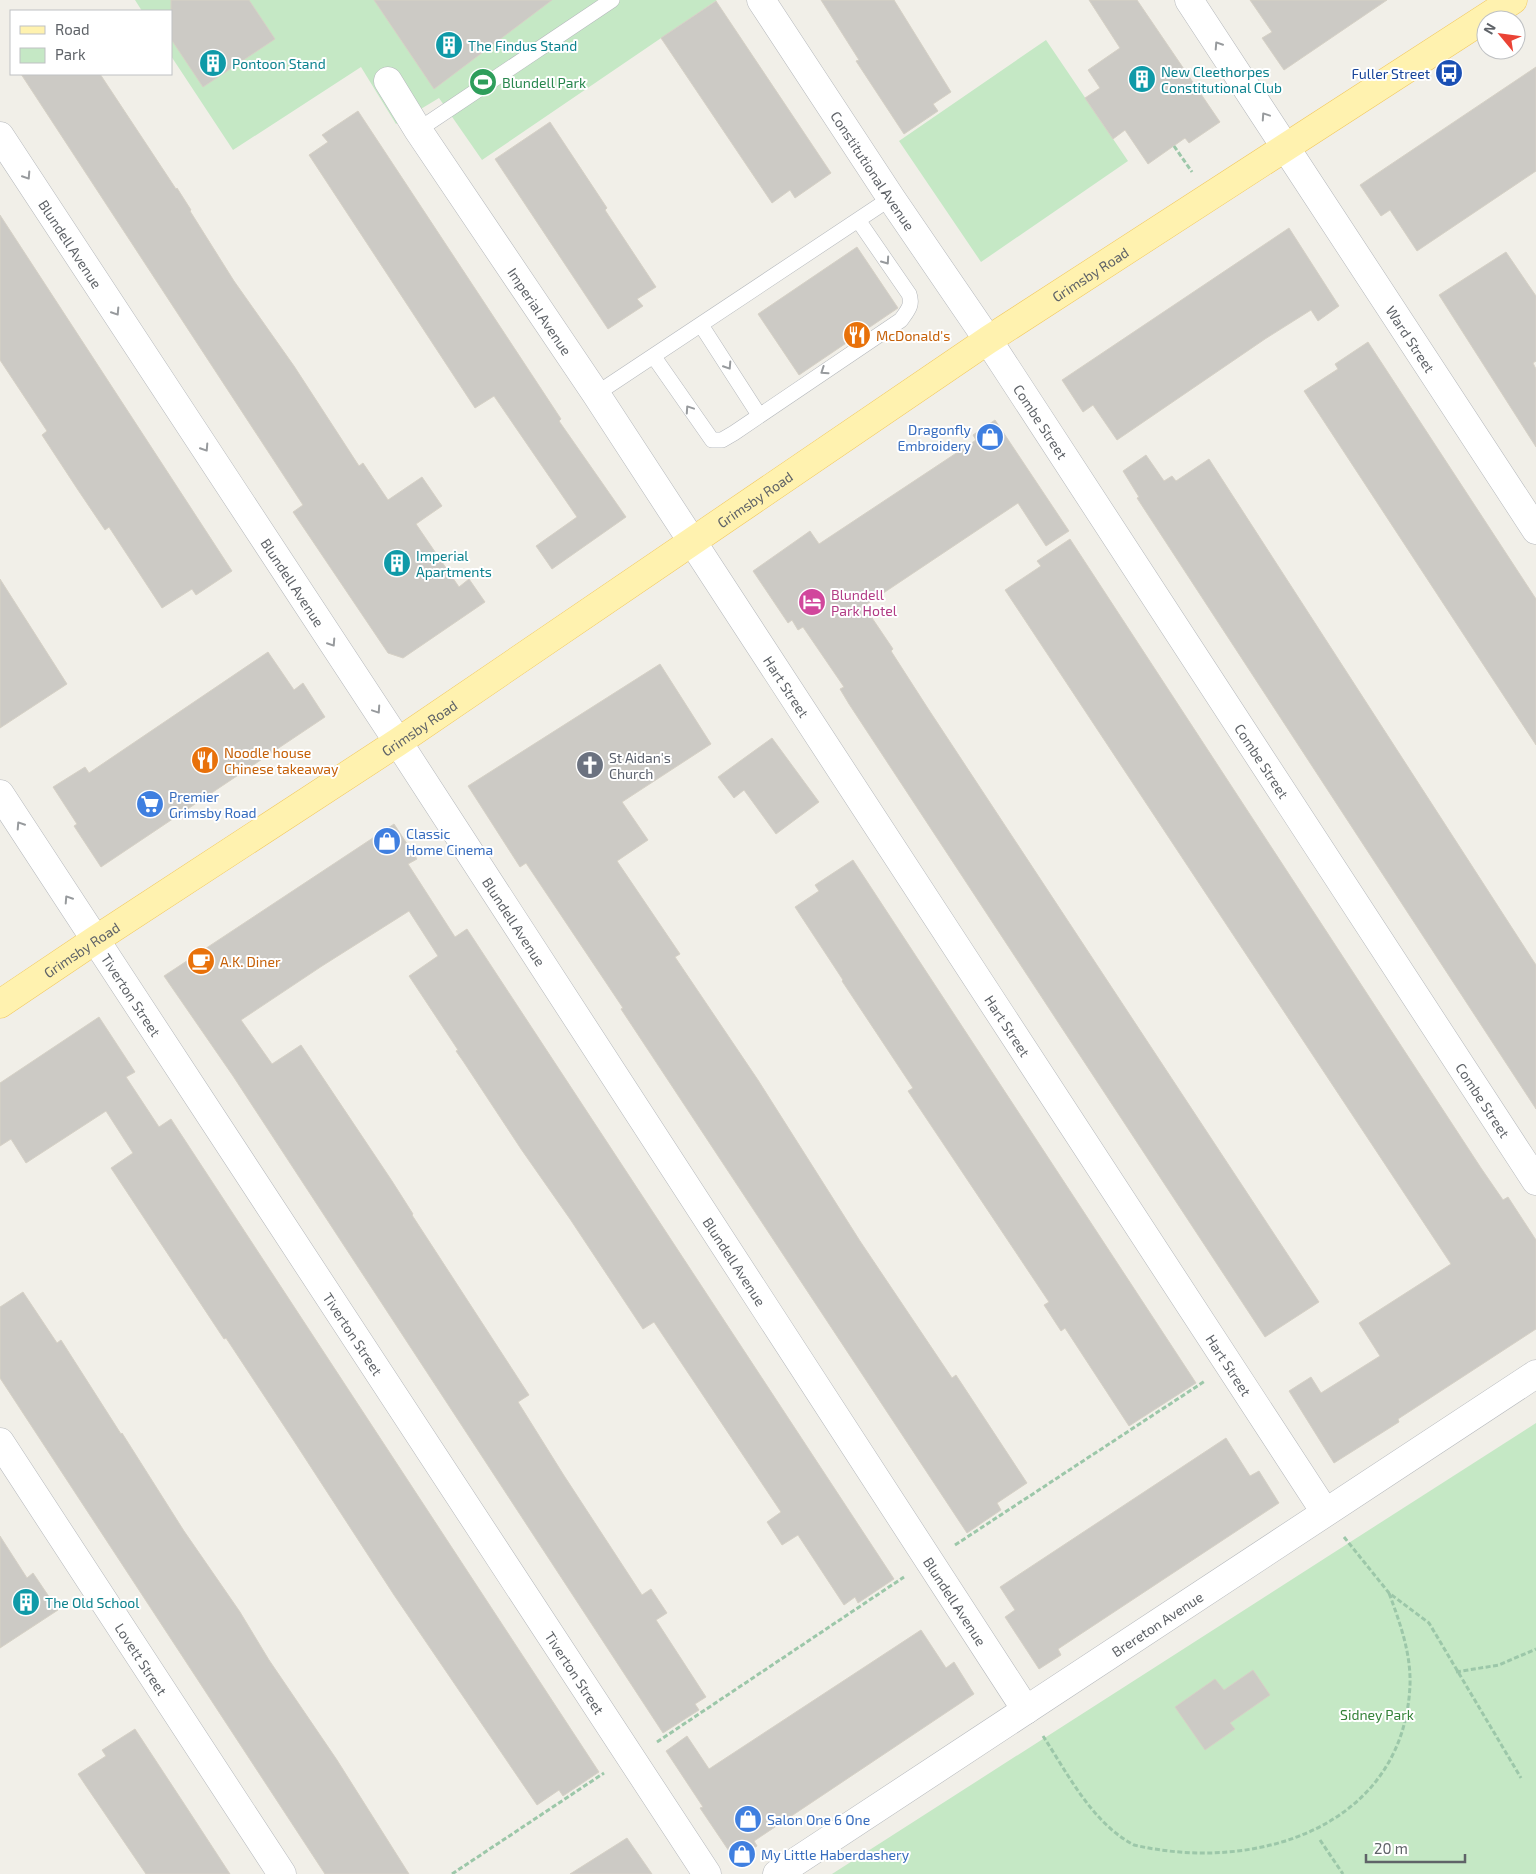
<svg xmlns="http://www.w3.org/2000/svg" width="1536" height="1874" font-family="'Exo 2',sans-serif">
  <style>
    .green { fill: #c5e8c5 }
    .building { fill: #cccac5; stroke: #d6d1c6 }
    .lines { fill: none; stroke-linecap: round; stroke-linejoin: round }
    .service-casing { stroke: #b5b8bc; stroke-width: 16 }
    .minor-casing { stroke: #b5b8bc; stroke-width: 29 }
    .primary-casing { stroke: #f2c960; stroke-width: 29 }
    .path { stroke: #9cc7a9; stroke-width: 3; stroke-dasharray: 5 2.5; stroke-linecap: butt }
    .service { stroke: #fff; stroke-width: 15 }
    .minor { stroke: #fff; stroke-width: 28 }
    .primary { stroke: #fff2af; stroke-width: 28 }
    .oneway { stroke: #979a9d }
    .labels { text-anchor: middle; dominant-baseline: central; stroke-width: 4; stroke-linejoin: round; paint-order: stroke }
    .culture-label { font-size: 14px; fill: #0d838f; stroke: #fff; text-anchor: start }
    .transit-label { font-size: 14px; fill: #164399; stroke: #fff; text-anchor: end }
    .leisure-label { font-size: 14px; fill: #27864d; stroke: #fff; text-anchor: start }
    .street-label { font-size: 14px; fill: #5f6368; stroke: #fff }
    .food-label { font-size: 14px; fill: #c56008; stroke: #fff; text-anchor: start }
    .shop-label { font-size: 14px; fill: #366cbe; stroke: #fff; text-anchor: start }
    .hotel-label { font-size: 14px; fill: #b23c85; stroke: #fff; text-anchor: start }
    .worship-label { font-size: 14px; fill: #5b616d; stroke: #fff; text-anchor: start }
    .park-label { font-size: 14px; fill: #348238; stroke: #fff }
  </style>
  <rect width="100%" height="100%" fill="#f1efe8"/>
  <path class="green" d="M135,0H717L482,160L439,98L396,124L361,67L233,150L171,56V11H142Z
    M1046,40L1128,161L981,262L899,141Z
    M1536,1423V1874H832Z"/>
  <path class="building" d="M171,0H249L275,39L203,87L171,39Z
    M374,0H552L434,89Z
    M821,0H894L951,92L933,104L938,111L904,134L856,61L859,60Z
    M1089,0H1137L1220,122L1189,143L1185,138L1148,164L1125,130L1113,139L1085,98L1100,88L1088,70L1120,48Z
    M1250,0H1387L1284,70L1262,38L1272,32Z
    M716,1L831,173L795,198L790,190L772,203L661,38Z
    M1536,67V171L1417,251L1390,210L1381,216L1360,185Z
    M21,74H100L176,189L177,188L191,210L190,211L234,281L294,366L359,466L363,463L388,500L422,477L442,506L416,524L459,587L469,579L485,602L403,658L388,653L293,512L303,505Z
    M358,111L561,419L559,421L626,517L552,569L536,546L577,517L494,396L475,408L309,155L328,142L322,135Z
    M550,122L607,208L605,210L656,287L637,299L643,306L608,329L495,159Z
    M0,215L232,571L196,595L192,589L162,608L109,527L105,530L78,490L42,435L47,431L0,360Z
    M1289,228L1339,306L1318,321L1311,310L1265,339L1117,440L1093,405L1083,412L1062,380Z
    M857,247L898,308L799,375L758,314Z
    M1506,252L1536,296V361L1533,363L1536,369V447L1439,295Z
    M1368,342L1536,599V745L1304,391L1338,369L1335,364Z
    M995,420L1069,531L1046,546L1018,503L864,606L893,649L891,651L927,707L1319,1302L1265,1337L849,704L840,689L844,687L803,627L798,630L792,620L788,623L753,571L810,531L819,544L976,440L973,435Z
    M1146,455L1164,481L1172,476L1176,481L1209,459L1536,965V1109L1137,498L1139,497L1123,471Z
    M1070,539L1481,1168L1503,1200L1508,1197L1536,1240V1329L1398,1419L1399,1422L1334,1463L1289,1391L1311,1377L1321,1393L1380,1356L1359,1323L1451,1264L1005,590L1041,566L1037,561Z
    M0,579L67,684L0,728Z
    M268,652L294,690L303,683L325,717L101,867L74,826L77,824L53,787L85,767L89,773Z
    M660,664L711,744L622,802L648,840L617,861L680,954L675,957L758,1080L860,1241L952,1378L956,1375L1027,1483L997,1503L1001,1510L967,1533L621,1009L623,1008L526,863L520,867L468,786Z
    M772,738L819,802L776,834L744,790L734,798L718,777Z
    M394,824L417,859L408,864L455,937L467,929L894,1579L858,1603L855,1597L844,1605L798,1535L782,1545L767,1522L781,1512L654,1322L643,1329L570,1219L521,1149L463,1061L456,1051L458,1050L409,976L438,956L409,911L322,966L241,1020L272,1064L301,1045L392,1181L413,1214L412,1215L529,1395L518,1402L563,1474L642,1595L651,1589L667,1613L656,1620L706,1697L695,1704L699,1710L663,1733L233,1076L164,976Z
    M853,860L1196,1383L1129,1426L1065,1328L1061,1331L1044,1305L1049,1302L916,1103L908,1091L913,1088L842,981L843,980L795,907L819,891L815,885Z
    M99,1017L135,1072L126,1077L159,1127L171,1119L599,1772L563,1796L559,1790L537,1805L394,1595L292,1438L226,1338L224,1339L111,1168L133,1153L106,1111L26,1163L11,1139L0,1146V1083Z
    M23,1292L57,1343L61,1340L121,1434L122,1433L184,1531L240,1612L269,1660L337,1760L409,1874H325L0,1378V1307Z
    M1226,1438L1250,1476L1259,1471L1279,1503L1058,1649L1061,1655L1039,1669L1005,1617L1015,1610L1000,1587Z
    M0,1536L27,1578L33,1573L58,1610L0,1648Z
    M921,1630L946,1668L954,1662L974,1694L754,1841L757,1846L735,1860L700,1808L703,1807L666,1751L687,1736L709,1769Z
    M1253,1670L1270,1695L1230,1723L1235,1729L1205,1750L1175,1707L1215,1679L1224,1690Z
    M135,1729L183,1802L230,1874H146L86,1786L78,1774L106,1756L102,1750Z
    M627,1838L652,1874H570Z"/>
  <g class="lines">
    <g class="service-casing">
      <path id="service" d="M418,130L612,0
        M701,325L759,415
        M654,357L712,440H722L734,433L901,320C908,310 913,305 909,294L858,220
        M596,394L891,198"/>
    </g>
    <g class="minor-casing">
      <g id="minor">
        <path id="s1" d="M761,0L891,198L988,340L1536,1181"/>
        <path id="s2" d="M1189,0L1536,530"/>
        <path id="s3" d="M388,81L418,130L596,394L1325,1512"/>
        <path id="s4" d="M0,136L398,742L1026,1710"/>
        <path id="s5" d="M0,794L707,1874"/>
        <path id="s6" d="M0,1442L282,1874"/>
        <path id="s7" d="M777,1874L1536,1374"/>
      </g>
    </g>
    <g class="primary-casing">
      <g id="primary">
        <path id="s8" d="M0,1004L95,940L398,742L988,340L1513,0"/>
      </g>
    </g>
    <path class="path" d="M1174,146L1192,172
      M1344,1537L1389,1593L1429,1623L1521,1778
      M955,1545L1205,1381
      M1456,1672L1499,1665L1536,1649
      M1043,1736C1068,1774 1092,1823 1134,1845C1259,1874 1404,1825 1410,1685C1411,1653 1400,1623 1389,1593
      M657,1742L904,1577
      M1320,1840L1343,1874
      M452,1874L604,1773"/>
    <use href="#service" class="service"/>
    <use href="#minor" class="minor"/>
    <use href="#primary" class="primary"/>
  </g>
  <defs><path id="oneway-chevron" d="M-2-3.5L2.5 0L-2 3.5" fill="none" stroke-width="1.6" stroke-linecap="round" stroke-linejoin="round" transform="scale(1.25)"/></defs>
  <g class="oneway">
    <use href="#oneway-chevron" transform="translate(1218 45) rotate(-123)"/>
    <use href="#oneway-chevron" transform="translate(1265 116) rotate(-124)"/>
    <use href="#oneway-chevron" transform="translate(27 176) rotate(57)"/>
    <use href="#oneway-chevron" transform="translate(886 261) rotate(55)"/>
    <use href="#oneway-chevron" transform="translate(116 312) rotate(57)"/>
    <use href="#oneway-chevron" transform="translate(728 366) rotate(57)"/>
    <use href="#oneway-chevron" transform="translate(824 371) rotate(146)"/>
    <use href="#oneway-chevron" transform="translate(689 409) rotate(-124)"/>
    <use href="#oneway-chevron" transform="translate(205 448) rotate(57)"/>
    <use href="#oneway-chevron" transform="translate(332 643) rotate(57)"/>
    <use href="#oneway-chevron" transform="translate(377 710) rotate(56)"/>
    <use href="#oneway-chevron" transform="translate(20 825) rotate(-123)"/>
    <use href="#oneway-chevron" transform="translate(68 899) rotate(-123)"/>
  </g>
  <defs>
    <g id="building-disc" transform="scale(1.4375)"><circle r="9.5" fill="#0f9aa8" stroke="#fff"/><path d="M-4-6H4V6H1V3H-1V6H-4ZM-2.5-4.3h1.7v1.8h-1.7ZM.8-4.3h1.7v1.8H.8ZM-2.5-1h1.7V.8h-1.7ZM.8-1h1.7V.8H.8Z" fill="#fff"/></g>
    <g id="bus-disc" transform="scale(1.4375)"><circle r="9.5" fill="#1a4fb4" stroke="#fff"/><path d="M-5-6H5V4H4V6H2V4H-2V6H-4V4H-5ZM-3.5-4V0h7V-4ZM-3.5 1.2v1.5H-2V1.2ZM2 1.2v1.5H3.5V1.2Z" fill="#fff"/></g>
    <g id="stadium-disc" transform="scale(1.4375)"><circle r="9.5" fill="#2e9e5b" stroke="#fff"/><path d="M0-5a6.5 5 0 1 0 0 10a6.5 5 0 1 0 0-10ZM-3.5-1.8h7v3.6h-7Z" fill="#fff"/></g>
    <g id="restaurant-disc" transform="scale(1.4375)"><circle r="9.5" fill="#e8710a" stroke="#fff"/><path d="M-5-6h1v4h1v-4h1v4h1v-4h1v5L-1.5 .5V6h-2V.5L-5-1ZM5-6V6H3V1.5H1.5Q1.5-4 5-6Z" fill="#fff"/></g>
    <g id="shop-disc" transform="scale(1.4375)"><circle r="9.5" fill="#3f7fe0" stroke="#fff"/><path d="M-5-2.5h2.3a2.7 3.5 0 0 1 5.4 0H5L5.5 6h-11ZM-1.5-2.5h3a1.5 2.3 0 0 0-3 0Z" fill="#fff"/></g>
    <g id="hotel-disc" transform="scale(1.4375)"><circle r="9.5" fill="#d1479c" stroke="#fff"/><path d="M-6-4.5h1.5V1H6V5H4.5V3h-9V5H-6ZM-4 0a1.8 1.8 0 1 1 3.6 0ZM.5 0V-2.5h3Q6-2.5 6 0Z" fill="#fff"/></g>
    <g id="church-disc" transform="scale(1.4375)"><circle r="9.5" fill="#6b7280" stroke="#fff"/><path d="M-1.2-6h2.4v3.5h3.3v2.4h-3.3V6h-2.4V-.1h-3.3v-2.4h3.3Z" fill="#fff"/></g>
    <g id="supermarket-disc" transform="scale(1.4375)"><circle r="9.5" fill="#3f7fe0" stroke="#fff"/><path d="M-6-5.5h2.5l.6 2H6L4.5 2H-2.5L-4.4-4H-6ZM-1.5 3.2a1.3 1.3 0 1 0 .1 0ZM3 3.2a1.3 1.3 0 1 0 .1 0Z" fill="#fff"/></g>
    <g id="cafe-disc" transform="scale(1.4375)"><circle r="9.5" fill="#e8710a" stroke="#fff"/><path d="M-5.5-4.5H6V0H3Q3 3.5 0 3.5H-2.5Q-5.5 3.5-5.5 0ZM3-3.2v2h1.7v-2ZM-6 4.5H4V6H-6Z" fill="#fff"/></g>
  </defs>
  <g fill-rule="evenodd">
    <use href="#building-disc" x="449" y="45"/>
    <use href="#building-disc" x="213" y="63"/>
    <use href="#bus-disc" x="1449" y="73"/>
    <use href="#building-disc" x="1142" y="79"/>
    <use href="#stadium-disc" x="483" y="82"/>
    <use href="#restaurant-disc" x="857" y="335"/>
    <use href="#shop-disc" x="990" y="437"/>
    <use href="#building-disc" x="397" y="563"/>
    <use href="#hotel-disc" x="812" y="602"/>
    <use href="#restaurant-disc" x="205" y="760"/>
    <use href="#church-disc" x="590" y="765"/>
    <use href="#supermarket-disc" x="150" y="804"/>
    <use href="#shop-disc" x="387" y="841"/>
    <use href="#cafe-disc" x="201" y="961"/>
    <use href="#building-disc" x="26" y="1602"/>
    <use href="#shop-disc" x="748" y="1819"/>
    <use href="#shop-disc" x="742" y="1854"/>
  </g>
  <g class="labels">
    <g class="culture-label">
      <text x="468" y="45">The Findus Stand</text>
      <text x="232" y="63">Pontoon Stand</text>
      <text x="1161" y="71">New Cleethorpes<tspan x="1161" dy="16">Constitutional Club</tspan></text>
      <text x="416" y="555">Imperial<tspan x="416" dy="16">Apartments</tspan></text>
      <text x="45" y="1602">The Old School</text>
    </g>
    <g class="transit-label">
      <text x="1430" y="73">Fuller Street</text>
    </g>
    <g class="leisure-label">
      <text x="502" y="82">Blundell Park</text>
    </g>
    <g class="street-label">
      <text stroke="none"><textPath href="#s1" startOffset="204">Constitutional Avenue</textPath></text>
      <text stroke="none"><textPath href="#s4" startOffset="129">Blundell Avenue</textPath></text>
      <text stroke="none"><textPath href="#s8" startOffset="1312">Grimsby Road</textPath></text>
      <text stroke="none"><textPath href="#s3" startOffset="276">Imperial Avenue</textPath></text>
      <text stroke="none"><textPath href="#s2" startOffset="405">Ward Street</textPath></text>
      <text stroke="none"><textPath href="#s1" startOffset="506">Combe Street</textPath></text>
      <text stroke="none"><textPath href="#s8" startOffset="908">Grimsby Road</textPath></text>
      <text stroke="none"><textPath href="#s4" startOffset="534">Blundell Avenue</textPath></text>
      <text stroke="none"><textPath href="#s3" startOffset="725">Hart Street</textPath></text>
      <text stroke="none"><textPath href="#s8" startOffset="502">Grimsby Road</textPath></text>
      <text stroke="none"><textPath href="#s1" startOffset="911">Combe Street</textPath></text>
      <text stroke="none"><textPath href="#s4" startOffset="939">Blundell Avenue</textPath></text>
      <text stroke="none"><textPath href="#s8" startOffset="98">Grimsby Road</textPath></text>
      <text stroke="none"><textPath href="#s5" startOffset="240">Tiverton Street</textPath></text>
      <text stroke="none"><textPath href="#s3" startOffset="1130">Hart Street</textPath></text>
      <text stroke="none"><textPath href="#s1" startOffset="1316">Combe Street</textPath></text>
      <text stroke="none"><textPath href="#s4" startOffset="1344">Blundell Avenue</textPath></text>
      <text stroke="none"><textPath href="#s5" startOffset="645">Tiverton Street</textPath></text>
      <text stroke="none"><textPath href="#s3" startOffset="1535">Hart Street</textPath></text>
      <text stroke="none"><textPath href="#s4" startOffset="1749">Blundell Avenue</textPath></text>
      <text stroke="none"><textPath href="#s7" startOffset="455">Brereton Avenue</textPath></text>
      <text stroke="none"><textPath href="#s6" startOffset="259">Lovett Street</textPath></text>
      <text stroke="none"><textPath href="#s5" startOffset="1050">Tiverton Street</textPath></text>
    </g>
    <g class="food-label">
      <text x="876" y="335">McDonald's</text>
      <text x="224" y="752">Noodle house<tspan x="224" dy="16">Chinese takeaway</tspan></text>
      <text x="220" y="961">A.K. Diner</text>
    </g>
    <g class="shop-label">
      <text x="971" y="429" text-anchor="end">Dragonfly<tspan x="971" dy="16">Embroidery</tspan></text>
      <text x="169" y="796">Premier<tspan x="169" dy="16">Grimsby Road</tspan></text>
      <text x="406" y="833">Classic<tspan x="406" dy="16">Home Cinema</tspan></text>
      <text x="767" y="1819">Salon One 6 One</text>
      <text x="761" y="1854">My Little Haberdashery</text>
    </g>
    <g class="hotel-label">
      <text x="831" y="594">Blundell<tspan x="831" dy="16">Park Hotel</tspan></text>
    </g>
    <g class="worship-label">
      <text x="609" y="757">St Aidan's<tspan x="609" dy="16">Church</tspan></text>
    </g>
    <g class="park-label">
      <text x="1377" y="1714">Sidney Park</text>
    </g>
  </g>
  <rect x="10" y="10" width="162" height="65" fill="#ffffff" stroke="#bfc1c3"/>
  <rect x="20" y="26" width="25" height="8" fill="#fff2af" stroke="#bfc1c3"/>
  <text x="55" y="35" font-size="15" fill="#5f6368">Road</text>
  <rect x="20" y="48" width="25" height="15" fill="#c5e8c5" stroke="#bfc1c3"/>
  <text x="55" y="60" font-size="15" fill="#5f6368">Park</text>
  <g transform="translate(1501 35) rotate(299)"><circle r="24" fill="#ffffff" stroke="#bfc1c3"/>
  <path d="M0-4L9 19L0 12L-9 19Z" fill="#ea4335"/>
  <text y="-8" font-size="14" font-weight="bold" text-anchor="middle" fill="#5f6368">N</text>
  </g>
  <path d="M1366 1854v8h99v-8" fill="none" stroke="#5f6368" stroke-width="2.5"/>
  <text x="1374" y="1854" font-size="15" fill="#5f6368" stroke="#ffffff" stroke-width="4" paint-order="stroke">20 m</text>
</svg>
